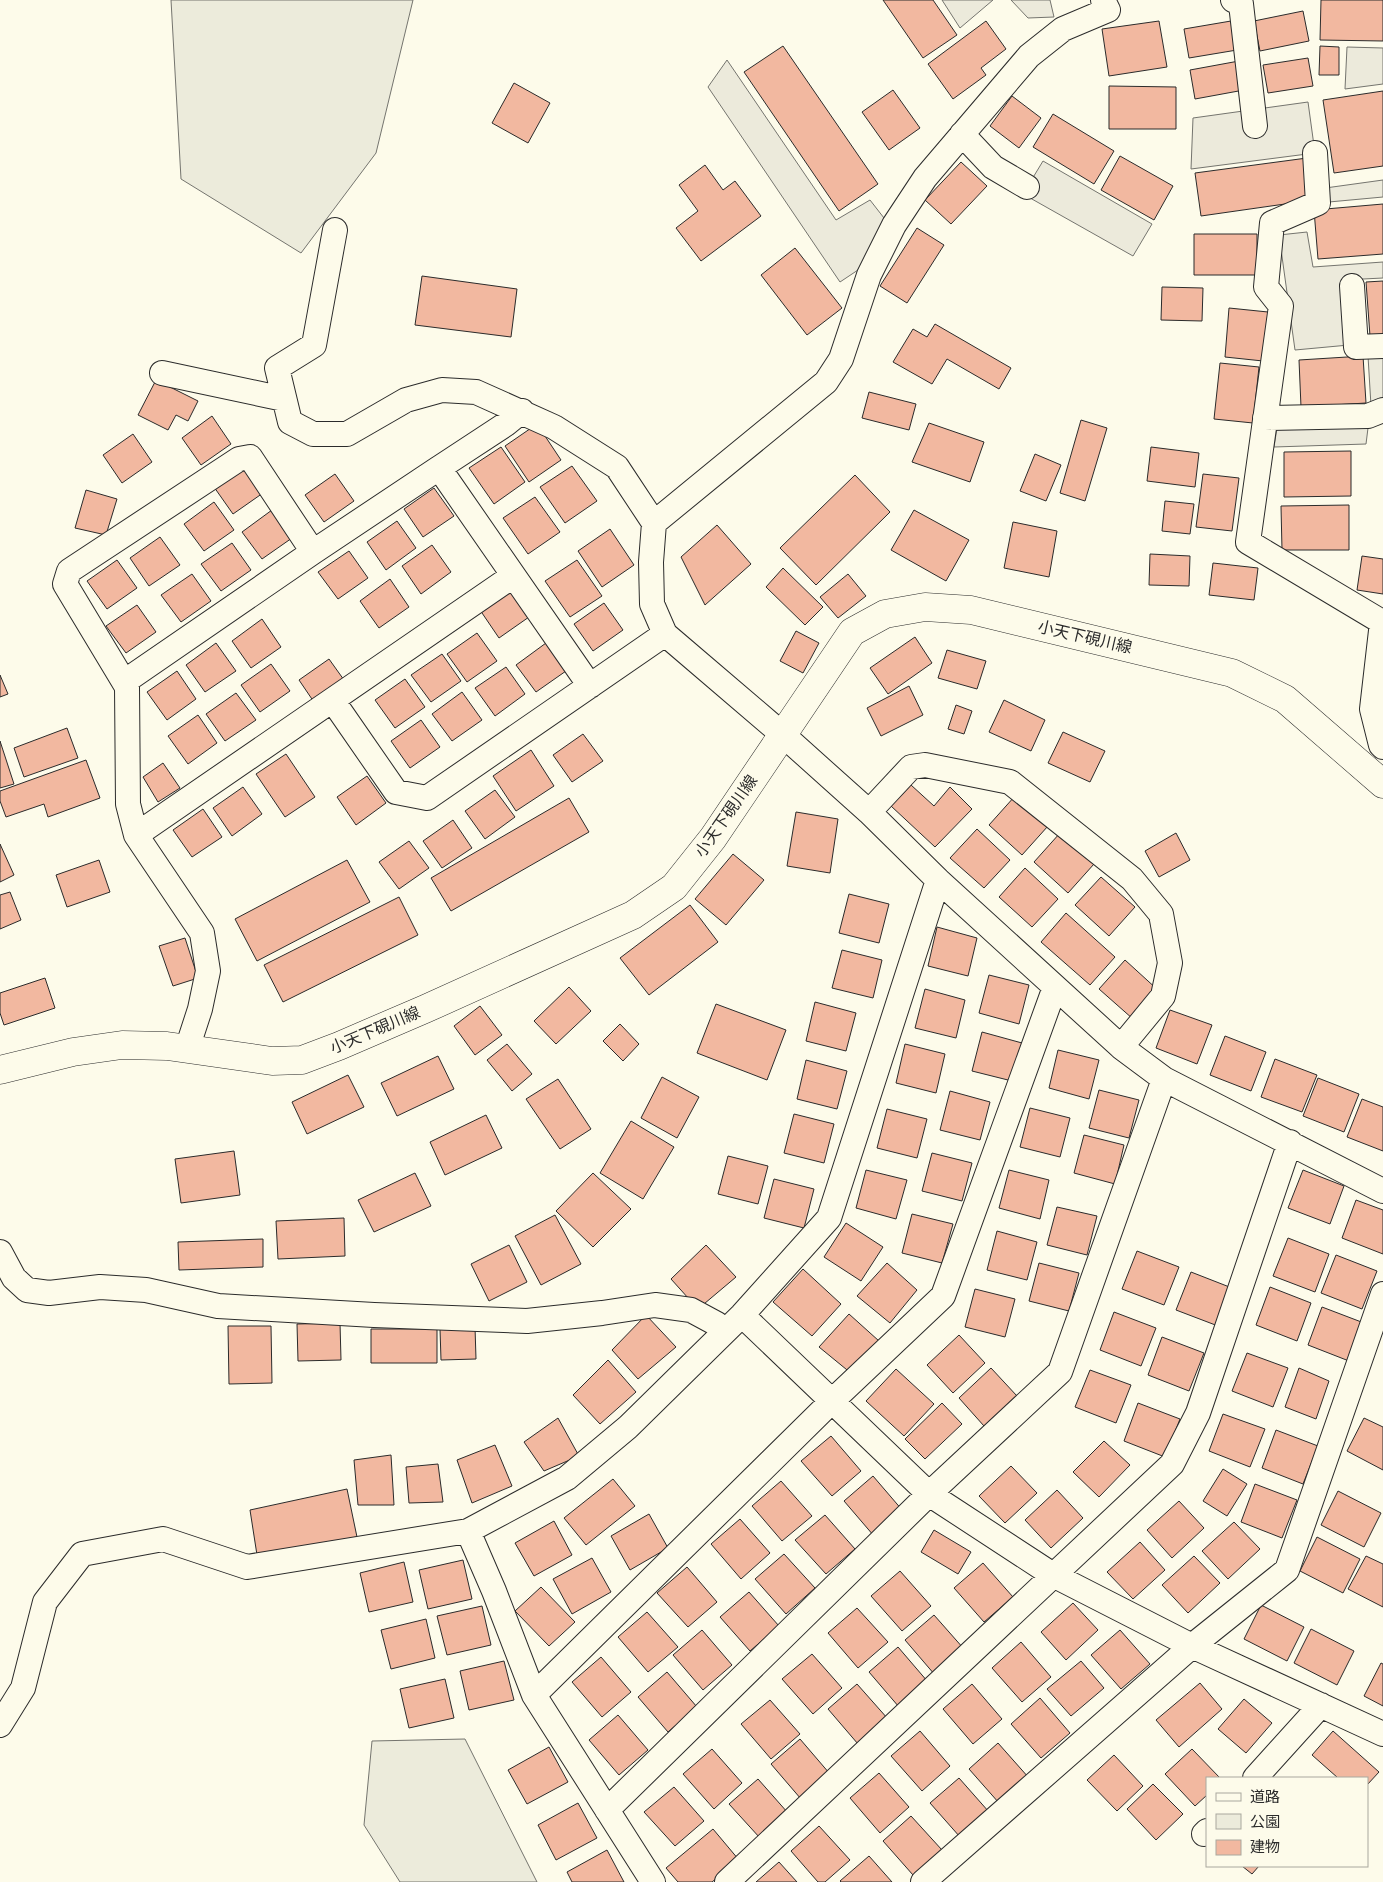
<svg xmlns="http://www.w3.org/2000/svg" width="1383" height="1882" font-family="Rubik,'Noto Sans JP',sans-serif">
  <style>
    .green { fill: #ecebdb; stroke: #74746e }
    .parking { fill: #eceadb; stroke: #74746e }
    .building { fill: #f2b8a0; stroke: #2b2b2b }
    .lines { fill: none; stroke-linecap: round; stroke-linejoin: round }
    .street-casing { stroke: #2b2b2b; stroke-width: 26 }
    .secondary-casing { stroke: #2b2b2b; stroke-width: 29 }
    .street { stroke: #fdfbea; stroke-width: 24 }
    .secondary { stroke: #fdfbea; stroke-width: 28 }
    .labels { text-anchor: middle; dominant-baseline: central; stroke-width: 4; stroke-linejoin: round; paint-order: stroke }
    .street-label { font-size: 16px; fill: #2b2b2b; stroke: #fdfbea }
  </style>
  <rect width="100%" height="100%" fill="#fdfbea"/>
  <path class="green" d="M171,0H413L376,153L301,253L181,179Z
    M465,1739L537,1882H400L364,1825L372,1741Z"/>
  <path class="parking" d="M942,0H993L960,28Z
    M1011,0H1050L1054,17L1028,18Z
    M1347,47L1383,48V84L1345,89Z
    M727,60L836,220L870,200L884,218L864,266L840,282L708,87Z
    M1308,102L1315,153L1191,169L1193,118Z
    M1043,161L1152,224L1133,256L1023,194Z
    M1383,180V197L1318,203V189Z
    M1307,232L1313,267L1383,262V278L1343,280L1349,345L1295,350L1279,235Z
    M1383,355V400L1371,406L1368,356Z
    M1277,428H1368L1366,444L1274,447Z"/>
  <path class="building" d="M883,0H933L957,35L923,58Z
    M1321,0H1383V41L1320,40Z
    M1303,11L1309,41L1260,51L1254,21Z
    M986,21L1006,49L981,68L986,75L953,99L928,64Z
    M1159,21L1167,67L1109,76L1102,29Z
    M1231,21L1237,50L1189,58L1184,29Z
    M783,46L878,184L839,211L744,72Z
    M1320,46L1339,47V75H1319Z
    M1308,58L1313,86L1268,93L1263,65Z
    M1239,61L1244,90L1195,99L1190,70Z
    M514,83L550,103L528,143L492,123Z
    M1109,86L1176,87V129H1109Z
    M893,90L920,128L889,150L862,112Z
    M1383,91V166L1334,173L1323,100Z
    M1012,96L1041,118L1019,148L990,126Z
    M1053,114L1114,151L1094,184L1033,147Z
    M1120,156L1173,186L1154,220L1101,190Z
    M1307,158L1313,200L1201,216L1195,173Z
    M961,162L987,186L951,224L925,200Z
    M705,165L723,190L735,181L761,216L701,261L676,228L698,211L679,185Z
    M1383,204V254L1318,259L1314,210Z
    M917,228L944,245L907,303L880,286Z
    M1194,234H1257V275H1194Z
    M795,248L842,308L807,335L761,275Z
    M422,276L517,289L511,337L415,325Z
    M1383,281V335L1370,336L1366,282Z
    M1162,287L1203,288L1202,321L1161,320Z
    M1229,308L1268,312L1263,361L1225,357Z
    M935,324L1011,368L999,389L947,359L932,384L893,362L913,329L927,337Z
    M1363,356L1366,403L1301,407L1299,360Z
    M1220,363L1259,367L1253,423L1214,419Z
    M156,380L198,401L188,421L176,415L168,430L138,415Z
    M869,392L916,404L909,430L862,418Z
    M212,416L231,444L201,465L182,438Z
    M1081,420L1107,428L1085,501L1060,493Z
    M929,423L984,442L970,482L912,462Z
    M537,424L561,460L529,482L505,446Z
    M133,434L152,462L122,483L103,455Z
    M501,447L525,482L494,504L469,468Z
    M1151,447L1199,453L1195,487L1147,481Z
    M1351,451V496L1284,497V452Z
    M1035,454L1061,465L1046,501L1020,491Z
    M244,466L263,493L233,514L214,487Z
    M572,466L597,501L565,523L540,487Z
    M335,474L354,501L324,522L305,495Z
    M1203,474L1239,478L1232,531L1196,527Z
    M855,475L890,512L816,585L780,548Z
    M434,488L454,516L423,537L404,509Z
    M86,490L117,499L106,535L75,528Z
    M535,497L560,532L528,554L503,518Z
    M1165,501L1194,504L1190,534L1162,531Z
    M214,502L234,530L204,551L184,524Z
    M1349,505V550H1282L1281,506Z
    M272,510L292,538L262,559L242,532Z
    M914,510L969,540L946,581L891,550Z
    M397,521L416,548L386,570L367,542Z
    M1013,522L1057,531L1049,577L1004,568Z
    M717,525L751,564L705,605L681,557Z
    M610,529L634,565L602,587L578,551Z
    M160,537L180,565L149,586L130,558Z
    M232,543L251,570L221,591L201,564Z
    M432,545L451,572L421,594L402,566Z
    M349,551L368,578L338,599L318,572Z
    M1150,554L1190,556L1189,586L1149,585Z
    M1362,556L1383,559V594L1357,590Z
    M117,560L137,588L107,609L87,581Z
    M577,560L602,596L570,617L545,581Z
    M1213,563L1258,568L1254,600L1209,595Z
    M783,568L823,607L805,625L766,587Z
    M192,574L211,601L181,622L161,595Z
    M848,574L866,596L838,618L820,597Z
    M390,579L409,607L379,628L360,601Z
    M510,590L529,617L499,638L480,610Z
    M604,603L623,630L593,651L574,624Z
    M137,605L156,632L126,653L106,626Z
    M262,619L281,647L251,668L232,641Z
    M796,631L819,643L803,673L780,661Z
    M477,633L497,661L467,682L447,654Z
    M915,637L932,663L888,694L870,668Z
    M216,643L236,671L205,692L186,665Z
    M546,643L566,671L536,692L516,665Z
    M947,650L986,661L977,689L938,678Z
    M442,654L461,681L431,702L411,675Z
    M329,659L349,687L318,708L299,680Z
    M271,664L290,691L260,712L241,685Z
    M506,667L525,694L495,716L475,688Z
    M177,671L196,699L167,720L147,692Z
    M0,675L8,694L0,697Z
    M405,679L425,707L395,728L375,700Z
    M909,686L923,715L881,736L867,708Z
    M462,692L482,720L452,741L432,714Z
    M236,693L256,720L225,741L206,714Z
    M1004,700L1045,720L1031,751L989,732Z
    M956,705L972,711L964,734L948,729Z
    M198,715L217,743L188,764L168,736Z
    M421,720L440,747L410,768L391,741Z
    M67,728L78,758L24,777L14,748Z
    M1063,732L1105,751L1090,782L1048,763Z
    M583,734L603,761L572,782L553,755Z
    M0,741L14,784L0,788Z
    M531,750L554,786L516,811L493,776Z
    M286,754L315,797L285,817L256,774Z
    M86,760L100,798L48,817L44,804L6,817L0,801V791Z
    M163,763L180,788L158,802L143,777Z
    M367,776L386,803L356,825L337,797Z
    M911,785L934,806L950,787L972,809L935,847L891,806Z
    M243,787L262,814L232,836L213,808Z
    M495,790L515,817L485,839L465,811Z
    M1015,796L1048,826L1022,855L989,825Z
    M569,798L589,832L451,911L431,878Z
    M203,809L222,837L192,857L173,830Z
    M796,812L838,819L830,873L787,866Z
    M453,820L472,848L442,868L423,841Z
    M977,829L1010,860L984,888L950,858Z
    M1060,833L1094,864L1068,893L1034,862Z
    M1176,833L1190,860L1159,877L1145,851Z
    M409,841L429,868L399,889L379,862Z
    M0,844L14,875L0,882Z
    M733,854L764,880L726,925L695,899Z
    M99,860L110,892L67,907L56,875Z
    M347,860L370,902L257,961L235,919Z
    M1025,868L1058,899L1032,927L999,897Z
    M1101,877L1135,907L1109,936L1075,905Z
    M10,892L21,920L0,929V895Z
    M849,894L889,904L879,943L839,933Z
    M399,897L418,935L283,1002L264,965Z
    M690,905L718,942L649,995L620,958Z
    M1066,913L1115,957L1090,985L1041,942Z
    M937,927L977,938L968,976L928,966Z
    M185,938L198,978L173,986L159,946Z
    M842,950L882,960L873,998L832,988Z
    M1125,960L1159,991L1133,1019L1099,989Z
    M989,975L1029,985L1019,1024L979,1013Z
    M45,978L55,1008L4,1025L0,1013V993Z
    M569,987L591,1011L556,1044L534,1021Z
    M925,989L965,1000L956,1038L915,1028Z
    M815,1002L856,1013L846,1051L806,1041Z
    M716,1004L786,1030L767,1080L697,1053Z
    M480,1006L502,1035L475,1055L454,1026Z
    M1170,1010L1212,1025L1197,1064L1156,1048Z
    M620,1024L639,1044L623,1061L603,1041Z
    M982,1032L1022,1043L1012,1081L972,1071Z
    M1225,1036L1266,1052L1251,1091L1210,1075Z
    M507,1044L532,1074L512,1091L487,1060Z
    M905,1044L945,1054L936,1093L896,1083Z
    M1058,1050L1099,1060L1089,1099L1049,1088Z
    M438,1056L454,1089L397,1116L381,1083Z
    M1275,1059L1317,1075L1302,1112L1261,1097Z
    M806,1060L847,1071L837,1109L797,1099Z
    M348,1075L364,1107L307,1134L292,1102Z
    M662,1077L699,1097L677,1138L641,1118Z
    M1318,1078L1359,1094L1344,1132L1303,1116Z
    M558,1079L591,1129L560,1149L526,1099Z
    M1099,1090L1139,1100L1129,1138L1089,1128Z
    M950,1091L990,1102L980,1140L940,1130Z
    M1362,1099L1383,1107V1151L1347,1137Z
    M1030,1108L1070,1118L1060,1157L1020,1147Z
    M887,1109L927,1119L917,1158L877,1148Z
    M794,1114L834,1124L824,1163L784,1153Z
    M486,1115L502,1148L445,1175L430,1142Z
    M631,1121L674,1147L643,1199L600,1173Z
    M1084,1135L1124,1145L1115,1184L1074,1173Z
    M234,1151L240,1195L181,1203L175,1159Z
    M932,1153L972,1163L962,1201L922,1191Z
    M728,1156L768,1166L758,1204L718,1194Z
    M866,1170L907,1180L896,1219L856,1208Z
    M1009,1170L1049,1180L1040,1219L999,1208Z
    M1303,1170L1344,1186L1330,1224L1288,1208Z
    M415,1173L431,1206L374,1232L358,1200Z
    M593,1173L631,1209L593,1247L556,1211Z
    M774,1179L814,1189L804,1228L764,1218Z
    M1356,1200L1383,1210V1254L1342,1238Z
    M1057,1207L1097,1216L1087,1255L1047,1245Z
    M912,1214L953,1224L942,1263L902,1253Z
    M555,1215L581,1264L541,1285L515,1236Z
    M344,1218L345,1256L278,1259L276,1221Z
    M846,1223L883,1247L861,1281L824,1257Z
    M997,1231L1037,1242L1027,1280L987,1270Z
    M1288,1238L1329,1254L1315,1292L1273,1276Z
    M263,1239V1267L179,1270L178,1242Z
    M509,1245L527,1282L489,1301L471,1264Z
    M706,1245L736,1277L698,1309L671,1279Z
    M1137,1251L1179,1267L1164,1305L1122,1289Z
    M1336,1255L1377,1271L1362,1309L1321,1293Z
    M887,1263L917,1290L890,1323L857,1296Z
    M1039,1263L1079,1273L1069,1311L1029,1301Z
    M803,1269L841,1304L812,1336L773,1302Z
    M1191,1272L1232,1288L1218,1326L1176,1310Z
    M1270,1287L1311,1303L1297,1341L1256,1325Z
    M975,1289L1015,1299L1005,1337L965,1327Z
    M1322,1307L1364,1323L1349,1361L1308,1345Z
    M1114,1312L1156,1328L1141,1366L1100,1350Z
    M849,1314L879,1341L852,1374L819,1347Z
    M646,1315L676,1347L638,1379L612,1350Z
    M340,1323L341,1360L298,1361L297,1324Z
    M228,1326H271L272,1383L229,1384Z
    M475,1327L476,1359L441,1360L440,1329Z
    M371,1329H437V1363H371Z
    M959,1335L985,1363L953,1393L927,1365Z
    M1162,1337L1204,1353L1189,1391L1148,1375Z
    M1247,1353L1288,1368L1273,1407L1232,1391Z
    M608,1360L636,1392L600,1424L573,1395Z
    M991,1368L1017,1396L984,1426L959,1398Z
    M1299,1368L1329,1381L1316,1419L1285,1407Z
    M896,1369L934,1404L904,1436L866,1401Z
    M1090,1370L1131,1385L1116,1423L1075,1407Z
    M942,1403L962,1424L925,1459L905,1439Z
    M1138,1403L1180,1419L1165,1457L1124,1441Z
    M1223,1414L1265,1429L1250,1467L1209,1451Z
    M558,1418L579,1456L544,1471L524,1442Z
    M1364,1418L1383,1427V1470L1347,1451Z
    M1276,1430L1318,1446L1303,1484L1262,1468Z
    M831,1436L861,1471L832,1496L801,1461Z
    M1104,1441L1130,1465L1099,1497L1073,1472Z
    M495,1445L512,1486L472,1503L457,1460Z
    M391,1455L394,1505H358L354,1460Z
    M438,1464L443,1502L409,1503L406,1467Z
    M1011,1466L1037,1493L1005,1523L979,1496Z
    M1223,1469L1247,1484L1227,1516L1203,1501Z
    M873,1476L903,1511L874,1536L844,1501Z
    M613,1479L635,1506L586,1545L564,1518Z
    M781,1481L812,1516L782,1541L752,1506Z
    M1255,1484L1297,1500L1282,1538L1241,1522Z
    M347,1489L357,1537L257,1555L250,1510Z
    M1057,1490L1083,1518L1051,1548L1025,1520Z
    M1338,1491L1381,1513L1364,1547L1321,1525Z
    M1179,1501L1204,1528L1172,1558L1147,1530Z
    M649,1514L668,1548L630,1570L611,1536Z
    M825,1515L855,1549L826,1574L795,1540Z
    M740,1519L770,1553L741,1579L711,1544Z
    M554,1521L572,1555L534,1576L515,1543Z
    M1234,1522L1260,1549L1228,1579L1202,1551Z
    M934,1530L971,1552L958,1574L921,1552Z
    M1317,1537L1360,1559L1343,1593L1300,1571Z
    M1140,1542L1165,1570L1133,1599L1107,1572Z
    M784,1554L815,1588L786,1614L755,1579Z
    M1194,1556L1220,1583L1188,1613L1162,1585Z
    M1366,1556L1383,1564V1607L1348,1589Z
    M592,1558L611,1592L572,1614L553,1579Z
    M463,1560L472,1599L428,1609L419,1570Z
    M404,1562L413,1602L369,1612L360,1573Z
    M983,1563L1013,1597L984,1622L954,1588Z
    M687,1567L717,1602L688,1627L657,1593Z
    M900,1571L931,1606L902,1631L871,1596Z
    M541,1587L575,1622L549,1646L515,1611Z
    M749,1592L779,1626L750,1651L720,1617Z
    M1073,1603L1098,1630L1066,1660L1041,1632Z
    M1261,1605L1304,1627L1287,1661L1244,1639Z
    M482,1606L491,1645L447,1655L437,1616Z
    M857,1608L888,1642L858,1668L828,1633Z
    M647,1612L678,1647L648,1672L618,1637Z
    M934,1615L964,1649L935,1675L905,1640Z
    M426,1619L435,1658L391,1669L381,1630Z
    M1311,1629L1354,1651L1337,1685L1294,1663Z
    M702,1630L732,1665L703,1690L673,1655Z
    M1120,1630L1150,1664L1121,1689L1091,1655Z
    M1021,1642L1051,1677L1022,1702L992,1668Z
    M898,1647L928,1682L899,1707L869,1672Z
    M812,1654L842,1688L813,1714L782,1679Z
    M601,1657L631,1692L602,1717L572,1682Z
    M504,1661L514,1700L469,1710L460,1671Z
    M1081,1661L1104,1688L1071,1716L1047,1689Z
    M1381,1663L1383,1664V1706L1364,1696Z
    M667,1672L697,1707L668,1732L638,1697Z
    M445,1679L454,1718L409,1728L400,1689Z
    M1200,1683L1222,1709L1179,1747L1156,1720Z
    M857,1684L888,1719L858,1744L828,1709Z
    M972,1684L1002,1719L973,1744L943,1709Z
    M1040,1698L1070,1733L1041,1758L1011,1724Z
    M1244,1699L1272,1723L1246,1753L1218,1729Z
    M770,1700L800,1734L771,1759L741,1724Z
    M618,1715L648,1750L619,1775L589,1740Z
    M920,1731L950,1766L922,1791L891,1756Z
    M1333,1731L1379,1772L1367,1785V1778H1338L1312,1755Z
    M800,1739L830,1774L801,1799L771,1764Z
    M998,1743L1029,1778L999,1803L969,1769Z
    M549,1747L568,1782L527,1804L508,1770Z
    M712,1749L742,1783L714,1809L683,1774Z
    M1192,1749L1220,1778H1207V1795L1195,1806L1165,1774Z
    M1114,1755L1143,1786L1117,1811L1087,1780Z
    M879,1773L909,1807L880,1833L850,1798Z
    M959,1778L989,1812L960,1837L930,1803Z
    M758,1779L788,1813L760,1838L729,1804Z
    M1153,1784L1183,1814L1156,1840L1127,1809Z
    M674,1787L704,1821L675,1846L644,1812Z
    M578,1803L597,1838L556,1860L538,1825Z
    M911,1816L942,1850L913,1875L883,1841Z
    M819,1826L850,1860L825,1882H818L791,1851Z
    M713,1829L739,1860L712,1882H678L666,1868Z
    M607,1850L624,1882H572L567,1872Z
    M869,1856L892,1882H841L840,1881Z
    M779,1862L797,1882H756Z
    M1242,1866H1259L1252,1874Z"/>
  <g class="lines">
    <g class="street-casing">
      <path id="street" d="M1233,0L1241,4L1255,126
        M962,134L993,167L1027,187
        M1315,153L1318,203L1272,223L1266,287L1281,306L1248,542L1382,622L1372,709L1381,745L1383,747
        M335,230L314,345L277,368L290,422L313,434H347L406,400L442,390L476,392L554,427L617,467L654,523L651,562L652,604L665,634L782,734L869,812L938,880L1121,1047L1164,1079L1383,1191
        M1352,286L1356,347L1383,346
        M162,373L284,399
        M522,411L506,424L439,468L590,686
        M1265,418L1368,416L1383,410
        M654,523L826,382L841,359L869,275L894,225L925,178L1029,56L1063,29L1108,10L1103,0
        M124,682L313,552L439,468
        M333,701L396,792L427,798L665,634
        M869,812L911,767L925,765L1010,782L1132,879L1161,914L1170,963L1163,996L1121,1047
        M136,835L513,576
        M187,1049L200,1009L208,971L202,933L136,835L128,804L127,687L65,584L69,571L239,459L250,457L313,552
        M0,1252L14,1278L27,1290L49,1293L100,1287L146,1290L218,1306L374,1315L527,1321L602,1313L655,1305L691,1310L717,1324L724,1332
        M742,1315L929,1494L1053,1575L1192,1646L1383,1734
        M468,1531L494,1591L534,1695L653,1882
        M534,1695L831,1402L943,1296L1055,987
        M0,1725L23,1688L45,1602L82,1554L163,1539L247,1567L468,1531L567,1478L628,1427L742,1315L829,1218L938,880
        M1255,1778L1321,1705
        M607,1810L929,1494L1060,1372L1164,1079
        M1204,1834L1207,1831
        M727,1882L1172,1464L1198,1413L1290,1142
        M923,1882L1192,1646L1287,1570L1383,1294"/>
    </g>
    <g class="secondary-casing">
      <path id="secondary" d="M0,1070L73,1052L122,1045L167,1046L272,1061L302,1060L339,1046L425,1009L633,915L674,887L713,838L852,632L885,614L925,607L971,610L1232,673L1285,699L1383,784"/>
    </g>
    <use href="#street" class="street"/>
    <use href="#secondary" class="secondary"/>
  </g>
  <g class="labels">
    <g class="street-label">
      <text transform="translate(1085 637) rotate(13)">小天下硯川線</text>
      <text transform="translate(726 816) rotate(-55)">小天下硯川線</text>
      <text transform="translate(375 1030) rotate(-23)">小天下硯川線</text>
    </g>
  </g>
  <rect x="1206" y="1777" width="162" height="90" fill="#fdfbea" stroke="#a9a89e"/>
  <rect x="1216" y="1793" width="25" height="8" fill="#fdfbea" stroke="#a9a89e"/>
  <text x="1250" y="1802" font-size="15" fill="#2b2b2b">道路</text>
  <rect x="1216" y="1814" width="25" height="15" fill="#ecebdb" stroke="#a9a89e"/>
  <text x="1250" y="1827" font-size="15" fill="#2b2b2b">公園</text>
  <rect x="1216" y="1840" width="25" height="15" fill="#f2b8a0" stroke="#a9a89e"/>
  <text x="1250" y="1852" font-size="15" fill="#2b2b2b">建物</text>
</svg>
